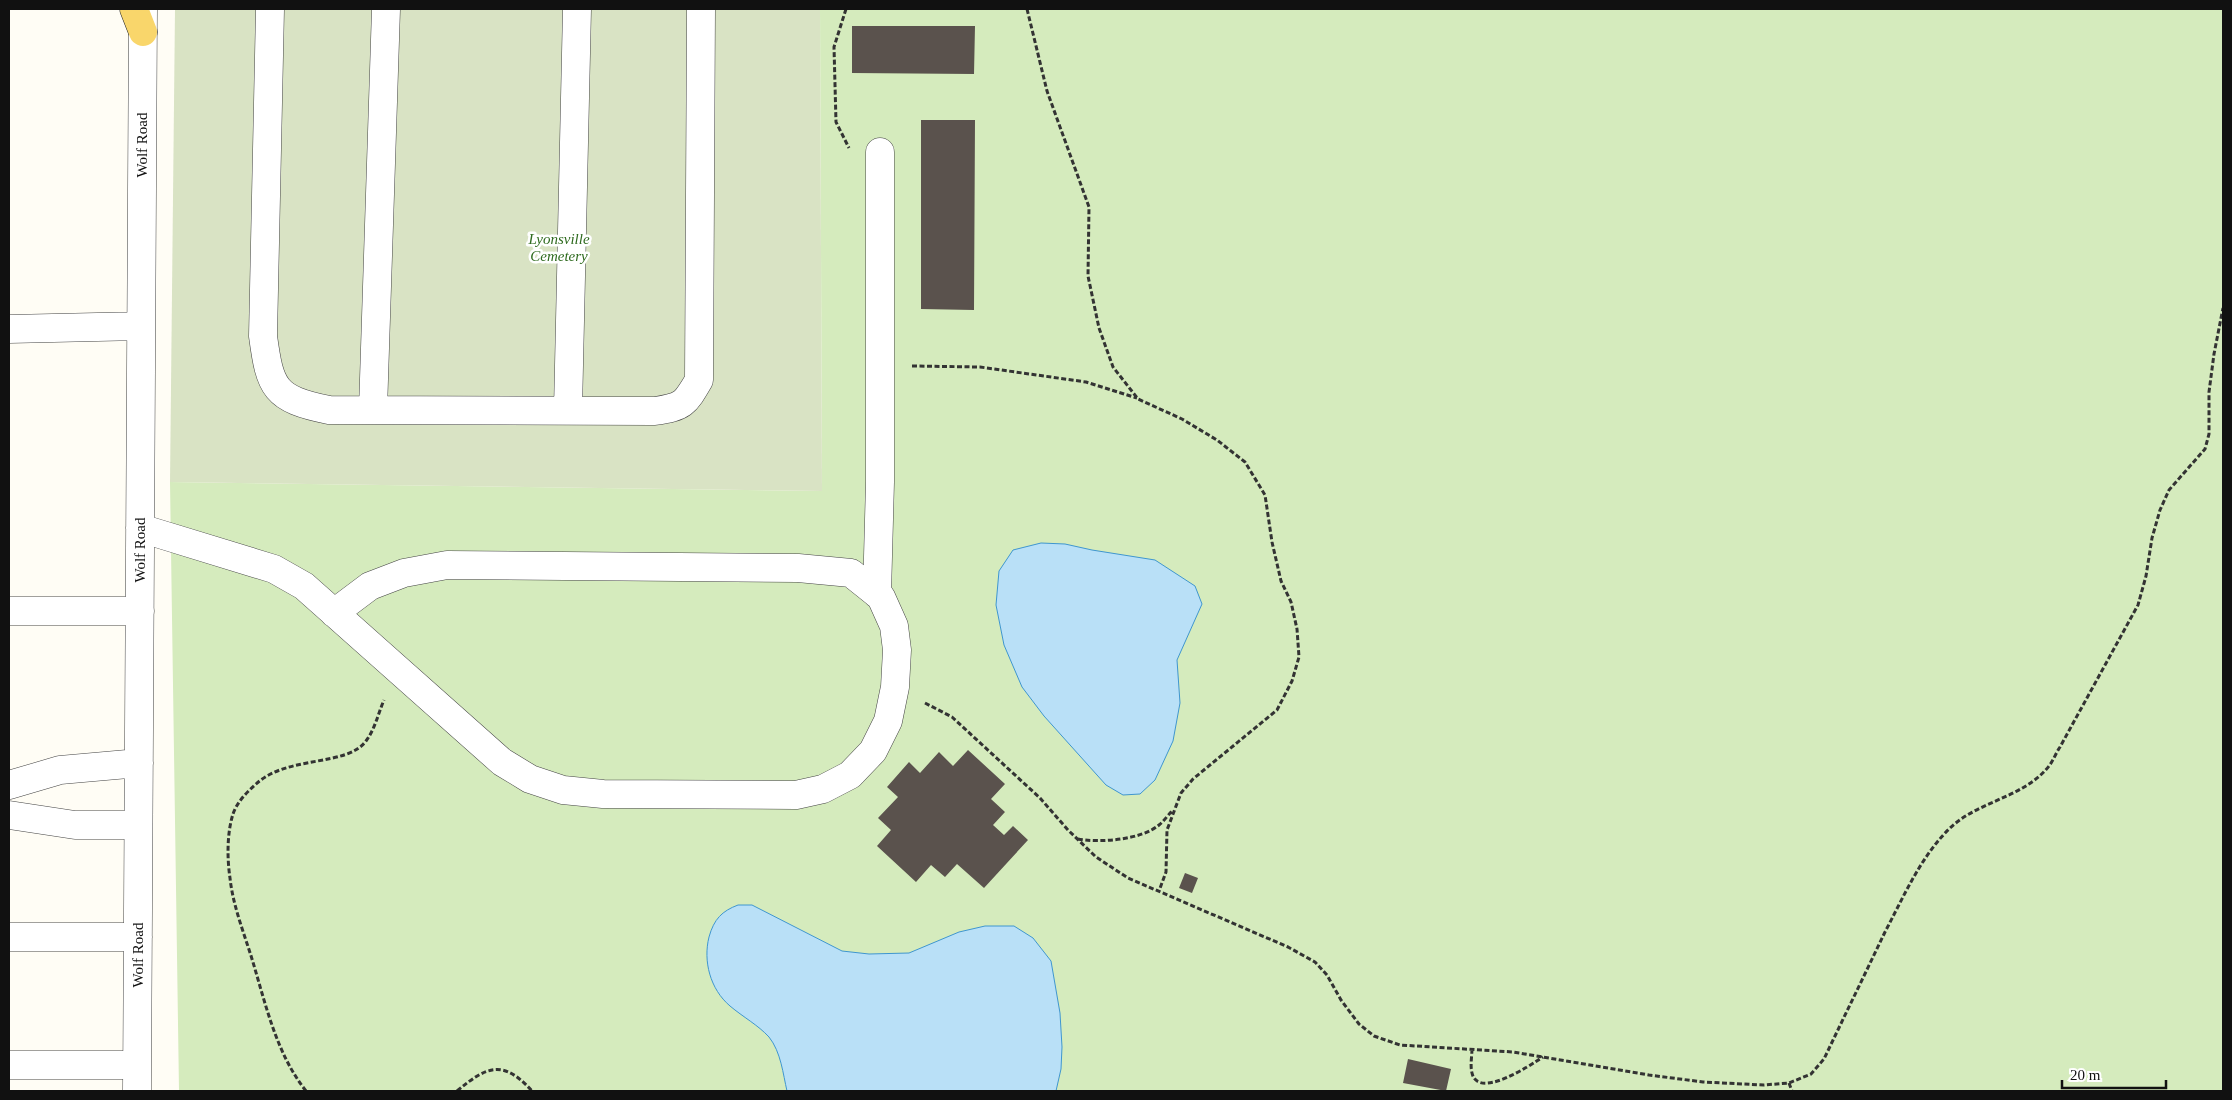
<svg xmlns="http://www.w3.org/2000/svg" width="2232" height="1100" font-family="Georgia,serif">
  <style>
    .green { fill: #d5ebbd }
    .cemetery { fill: #d9e3c4 }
    .water { fill: #b9e0f7; stroke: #3f96cf }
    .building { fill: #5a524d }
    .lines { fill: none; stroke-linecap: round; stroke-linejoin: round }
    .minor-casing { stroke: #444; stroke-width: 29 }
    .major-casing { stroke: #222; stroke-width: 29 }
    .path { stroke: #333; stroke-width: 3; stroke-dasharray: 5 2.5; stroke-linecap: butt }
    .minor { stroke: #fff; stroke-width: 28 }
    .major { stroke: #f9d66b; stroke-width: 28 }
    .labels { text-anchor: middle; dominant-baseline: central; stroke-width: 5; stroke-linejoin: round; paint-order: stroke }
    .street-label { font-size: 15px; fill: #111; stroke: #fff }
    .park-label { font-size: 15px; font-style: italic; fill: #2f6b1f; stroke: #fff }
  </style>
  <rect width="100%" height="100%" fill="#fffdf5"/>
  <path class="green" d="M820,9H2223V1091H179L170,482L822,491Z"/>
  <path class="cemetery" d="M175,9H820L822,491L170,482Z"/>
  <path class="water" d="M1041,543L1065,544L1092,550L1155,560L1195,586L1202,604L1177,660L1180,703L1173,741L1155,780L1140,794L1123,795L1106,785L1044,716L1022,687L1004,645L996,605L999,571L1013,550Z
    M738,905H752L842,951L869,954L909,953L959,932L985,926H1014L1033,938L1051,961L1060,1013L1062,1047L1061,1069L1056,1091H787C783,1074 781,1052 769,1037C758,1025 743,1017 730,1006C710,989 703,961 709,937C714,919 722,911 738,905Z"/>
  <path class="building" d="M852,26H975L974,74L852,73Z
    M921,120H975L974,310L921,309Z
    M968,750L1005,784L991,799L1005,812L993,825L1004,835L1013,826L1028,840L984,888L957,864L945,877L931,865L916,882L877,846L891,830L878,818L898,797L887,787L909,762L920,773L939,752L953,766Z
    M1185,873L1198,878L1192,893L1179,888Z
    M1408,1059L1451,1069L1446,1091L1403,1083Z"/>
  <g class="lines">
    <g class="minor-casing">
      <path id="minor" d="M270,9L263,336C270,388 274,399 329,410L655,411C683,407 685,404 699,380L701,9
        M9,329L141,326
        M373,410L386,9
        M568,410L577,9
        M140,528L274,569L304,586L502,762L530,779L563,790L603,794L796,795L823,789L850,775L873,751L888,721L895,687L897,650L894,626L881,597L851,573L798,568L447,565L404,573L370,586L334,613
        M877,594L880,482V152
        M9,611H140
        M9,785L60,770L139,763
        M9,815L75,825H138
        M9,937H138
        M9,1065H137
        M137,1091L143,9"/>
    </g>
    <g class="major-casing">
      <path id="major" d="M134,9L143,32"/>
    </g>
    <path class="path" d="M846,9L834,47L836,122L849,148
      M1027,9L1047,91L1089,207L1088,276L1099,328L1113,367L1138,399L1182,419L1217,440L1245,462L1265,495L1272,542L1281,581L1291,602L1297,629L1299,657L1292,681L1277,710L1193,779L1181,793L1167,830L1166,872L1159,891
      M912,366L980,367L1086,382L1137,398
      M925,703L952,717L1040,798L1068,830L1096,857L1128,878L1288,947L1315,962L1327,975L1341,1000L1359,1024L1374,1036L1400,1045L1513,1052L1649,1075L1703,1082L1764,1085L1789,1083L1811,1074L1824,1059C1844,1017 1865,974 1885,932C1904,896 1920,858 1949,829C1977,801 2024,798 2049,766C2053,761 2056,753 2060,747L2138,605L2146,576L2152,538L2160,510L2169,490L2205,449L2209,434V392L2214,354L2223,308
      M1078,839C1100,843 1141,840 1159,825C1164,821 1168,815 1172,811
      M1472,1049C1472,1056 1470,1065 1472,1073C1478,1100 1529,1066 1543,1057
      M1789,1083L1792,1091
      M306,1091C276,1053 266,1005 252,959C244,933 233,906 230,878C227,858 227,833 233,814C237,802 247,792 256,784C287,755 347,767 366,741C375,729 378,714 384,700
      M457,1091C487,1066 503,1059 532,1091"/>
    <use href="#minor" class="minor"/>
    <use href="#major" class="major"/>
  </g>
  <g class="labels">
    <g class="street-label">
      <text transform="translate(142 145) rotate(-90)">Wolf Road</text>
      <text transform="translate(140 550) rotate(-90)">Wolf Road</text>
      <text transform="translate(138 955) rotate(-90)">Wolf Road</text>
    </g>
    <g class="park-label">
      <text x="559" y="239">Lyonsville<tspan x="559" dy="17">Cemetery</tspan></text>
    </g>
  </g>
  <rect width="2232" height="1100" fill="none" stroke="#111111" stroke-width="20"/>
  <path d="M2062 1080v8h104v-8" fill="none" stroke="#111111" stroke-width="2.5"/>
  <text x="2070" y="1080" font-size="15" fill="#111111" stroke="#ffffff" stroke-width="4" paint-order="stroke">20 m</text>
</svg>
